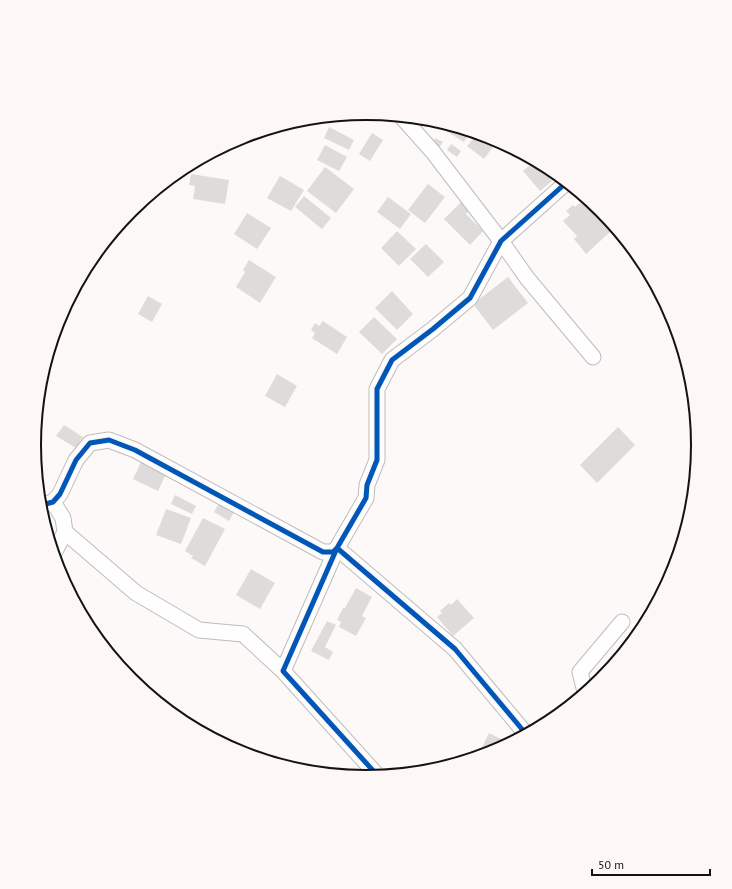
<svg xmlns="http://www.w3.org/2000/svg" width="732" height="889" font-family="'PT Sans',sans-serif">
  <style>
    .building { fill: #dedcdb }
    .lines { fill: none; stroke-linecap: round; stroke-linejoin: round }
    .street-casing { stroke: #bebcbc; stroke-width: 17 }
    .street { stroke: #fffefe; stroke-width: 15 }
    .cycleway-casing { stroke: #fdf8f7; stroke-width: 8 }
    .cycleway { stroke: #0057b8; stroke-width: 5 }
    .rim { fill: none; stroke: #151312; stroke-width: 2 }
  </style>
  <rect width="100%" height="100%" fill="#fcf9f8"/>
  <path class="building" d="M450,125L471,131L464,142L446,131Z
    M329,127L354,140L349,150L324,138Z
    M372,133L383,140L370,161L359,154Z
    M478,133L488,136L496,143L484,159L467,146Z
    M435,138L443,142L438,149L431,145Z
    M451,144L461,151L457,157L447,150Z
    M225,145L223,151L217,149Z
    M325,145L347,157L339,171L317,160Z
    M535,161L552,181L540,191L523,171Z
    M325,167L354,189L336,213L307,191Z
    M191,174L229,180L225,204L193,199L195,186L189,185Z
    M280,176L304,190L291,211L267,198Z
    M428,184L445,197L425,223L408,210Z
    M304,196L331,218L322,229L295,207Z
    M388,197L411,214L400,229L377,212Z
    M464,199L473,207L466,214L483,231L470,245L444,219Z
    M585,201L611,231L586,254L574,239L577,236L563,221L570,215L566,211L573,205L575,207L580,203L582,204Z
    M247,213L271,228L257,249L234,234Z
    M397,231L416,249L399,266L381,248Z
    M426,244L444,262L428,277L410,259Z
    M249,260L276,277L260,303L236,287L245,272L243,270Z
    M508,277L528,303L493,330L473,304Z
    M392,291L413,314L397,330L375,308Z
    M148,296L162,304L152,322L138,314Z
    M67,304L65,317L60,316Z
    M374,317L397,339L382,354L359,332Z
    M323,321L347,337L337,354L312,338L315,333L311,330L315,323L319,326Z
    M277,374L297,386L285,407L265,396Z
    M64,425L83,437L76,448L56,436Z
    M618,427L635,445L597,483L580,465Z
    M142,460L167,472L158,491L133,479Z
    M175,495L196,506L192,514L171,504Z
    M221,500L236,509L229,521L214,512Z
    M166,509L191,518L181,544L156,535Z
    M203,518L225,529L205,566L191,558L193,556L185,551Z
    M251,569L275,583L260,609L236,595Z
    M356,588L372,597L362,616L366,618L356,636L339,627L341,622L337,620L343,608H345Z
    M457,599L474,618L453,636L437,617L442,613L440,611L449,603L451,605Z
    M654,607L645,624L640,618Z
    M327,621L336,625L325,647L333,652L329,660L311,651Z
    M489,733L507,742L505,745L493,751L478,756Z"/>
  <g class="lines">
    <g class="street-casing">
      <path id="street" d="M401,116L433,152L501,241L527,278L593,357
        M53,502L63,518L65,532L54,553
        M40,504L42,505L53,502L60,494L76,460L90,443L109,440L135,450L323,552H333L337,548L366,498L367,485L377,460V389L392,360L433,329L470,298L501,241L567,182
        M65,532L136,593L199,630L243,634L283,671
        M585,692L580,672L622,622
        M377,775L283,671L337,548L455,649L526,734"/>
    </g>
    <use href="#street" class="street"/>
    <g class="cycleway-casing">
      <path id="cycleway" d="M40,504L42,505L53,502L60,494L76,460L90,443L109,440L135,450L323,552H333L337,548L366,498L367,485L377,460V389L392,360L433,329L470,298L501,241L567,182
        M377,775L283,671L337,548L455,649L526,734"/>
    </g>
    <use href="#cycleway" class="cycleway"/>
  </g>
  <path d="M0 0H732V889H0ZM41 445a325 325 0 1 1 650 0a325 325 0 1 1-650 0Z" fill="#fdf8f7" fill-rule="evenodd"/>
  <path class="rim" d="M41 445a325 325 0 1 1 650 0a325 325 0 1 1-650 0Z"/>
  <path d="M592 869v6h118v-6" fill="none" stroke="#151312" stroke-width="2"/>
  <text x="598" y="869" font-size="12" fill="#151312" stroke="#fdf8f7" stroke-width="3" paint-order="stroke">50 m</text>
</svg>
